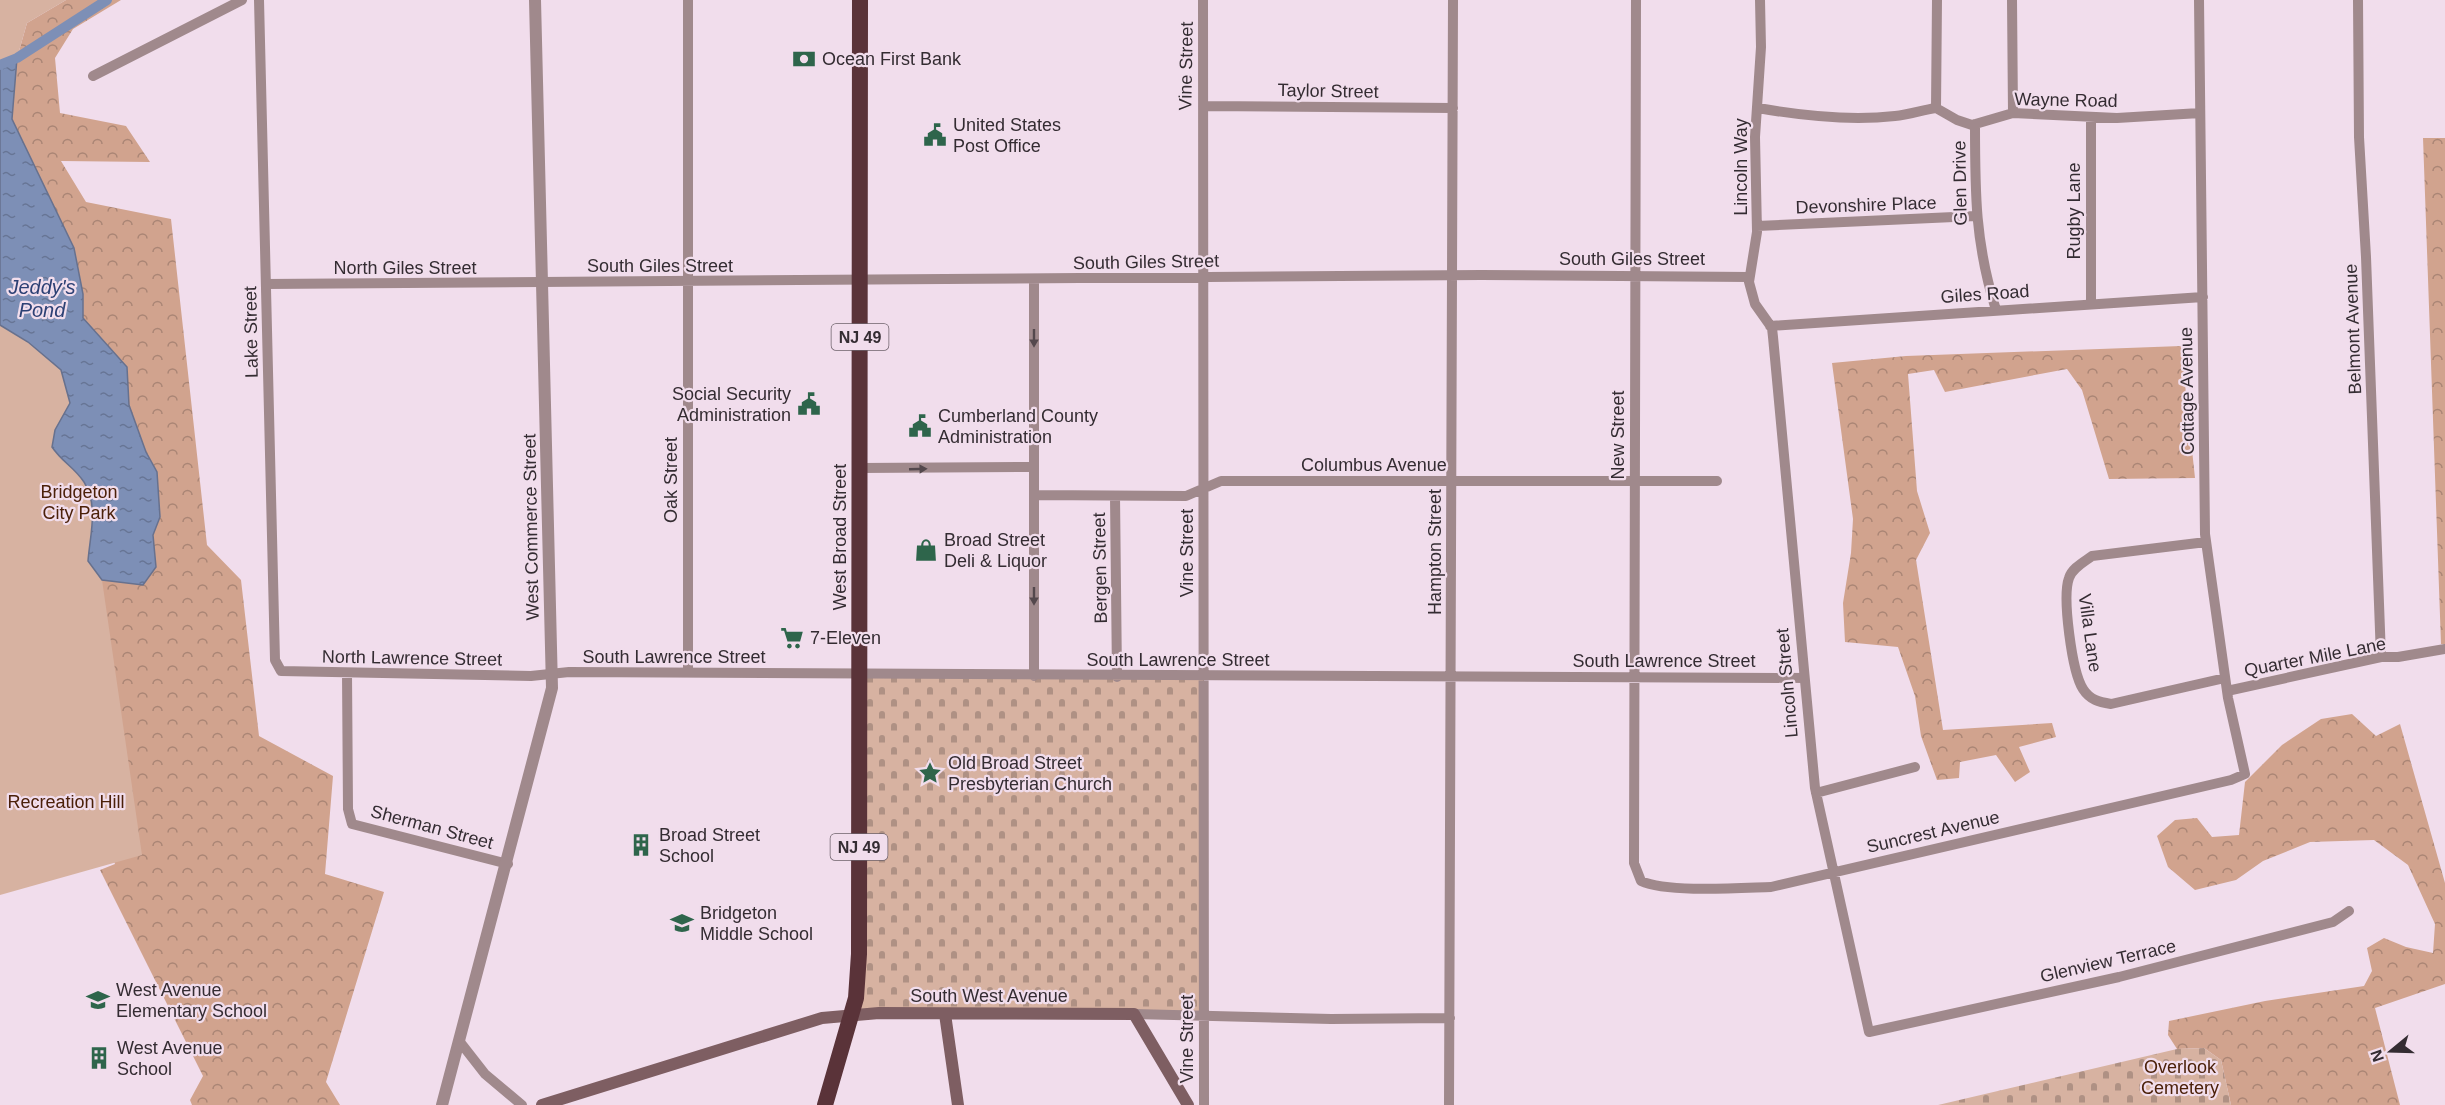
<svg xmlns="http://www.w3.org/2000/svg" width="2445" height="1105" font-family="Helvetica,sans-serif">
  <style>
    .forest { fill: url(#forest-crowns) }
    .cemetery { fill: url(#cemetery-stones) }
    .park { fill: #d7b2a1 }
    .water { fill: url(#water-ripples); stroke: #67718e; stroke-width: 1.5 }
    .lines { fill: none; stroke-linecap: round; stroke-linejoin: round }
    .canal { stroke: #7d8fb6; stroke-width: 10 }
    .minor { stroke: #a0898c; stroke-width: 10 }
    .tertiary { stroke: #a0898c; stroke-width: 12 }
    .secondary { stroke: #7e5e62; stroke-width: 12 }
    .trunk { stroke: #5a3339; stroke-width: 16 }
    .oneway { fill: #54484d }
    .labels { text-anchor: middle; dominant-baseline: central; stroke-width: 4.5; stroke-linejoin: round; paint-order: stroke }
    .shield { fill: #f1ddec; stroke: #6d616a; stroke-width: 1.5 }
    .shield-label { font-size: 16px; font-weight: bold; fill: #342c32 }
    .poi-label { font-size: 18px; fill: #342c32; stroke: #f1ddec; text-anchor: start }
    .street-label { font-size: 18px; fill: #342c32; stroke: #f1ddec }
    .park-label { font-size: 18px; fill: #4b2009; stroke: #f1ddec }
    .water-label { font-size: 20px; font-style: italic; fill: #2c4074; stroke: #f1ddec }
  </style>
  <defs>
    <pattern id="forest-crowns" width="20" height="18" patternUnits="userSpaceOnUse" patternTransform="scale(1.5)"><rect width="20" height="18" fill="#d1a38e"/><path d="M2 6a3 3 0 1 1 6 0M12 15a3 3 0 1 1 6 0" fill="none" stroke="#aa8575"/></pattern>
    <pattern id="cemetery-stones" width="16" height="16" patternUnits="userSpaceOnUse" patternTransform="scale(1.5)"><rect width="16" height="16" fill="#d7b2a1"/><path d="M2 7V4a2 2 0 0 1 4 0v3zM10 15v-3a2 2 0 0 1 4 0v3z" fill="#af9184"/></pattern>
    <pattern id="water-ripples" width="26" height="14" patternUnits="userSpaceOnUse" patternTransform="scale(1.5)"><rect width="26" height="14" fill="#7d8fb6"/><path d="M2 4q2-2 4 0t4 0M15 11q2-2 4 0t4 0" fill="none" stroke="#677595"/></pattern>
  </defs>
  <rect width="100%" height="100%" fill="#f1ddec"/>
  <path class="forest" d="M66,0H121L73,29L55,58L60,113L126,126L150,162L61,161L86,202L171,219L207,545L241,580L259,736L333,776L325,874L384,892L326,1082L340,1105H192L190,1100L203,1076L100,870L115,864L8,572L0,325L156,567L153,535L160,517L157,472L146,452L129,405L127,367L83,318V294L74,248L12,119L17,58L27,23Z
    M2423,138H2445V644H2441Z
    M2181,346L2195,478L2109,479L2082,390L2067,369L1945,392L1934,370L1908,374L1917,491L1930,533L1916,560L1943,730L2052,723L2056,737L2019,747L2030,772L2015,782L1996,755L1960,762L1959,778L1937,780L1921,736L1915,696L1898,647L1845,642L1843,603L1851,553L1853,519L1832,363L1906,356Z
    M2352,714L2376,736L2400,724L2445,883V984L2375,1008L2400,1105H2231L2221,1060L2204,1048L2177,1049L2168,1035L2169,1021L2265,1001L2364,986L2372,971L2367,948L2384,938L2406,947L2433,953L2435,924L2408,865L2374,840L2310,842L2263,861L2236,880L2195,890L2168,867L2157,836L2175,820L2197,818L2212,837L2239,835L2245,782L2282,745L2321,719Z"/>
  <path class="cemetery" d="M859,675L1204,677L1203,1016L852,1014Z
    M2204,1048L2221,1060L2231,1105H1938L2177,1049Z"/>
  <path class="park" d="M0,0H66L27,23L17,58L12,119L74,248L83,294V318L127,367L129,405L146,452L157,472L160,517L153,535L156,567L143,585L102,580L142,855L0,895Z"/>
  <path class="water" d="M17,58L12,119L74,248L83,294V318L127,367L129,405L146,452L157,472L160,517L153,535L156,567L143,585L102,580L88,561C90,534 99,506 84,482C74,467 62,462 52,447L55,430L70,403L61,370L28,342L0,325V65Z"/>
  <g class="lines">
    <path class="canal" d="M0,65L17,58L107,0"/>
    <path class="minor" d="M259,0L275,660L281,671L531,676L569,672L1804,678
      M1203,0L1204,1105
      M1636,0L1634,863L1641,881C1667,893 1739,888 1771,887L2231,780L2245,774L2228,698L2205,534L2199,0
      M1760,0L1761,47L1755,137L1757,232L1749,282L1755,304L1772,328L1773,337L1815,788L1869,1032L2119,977L2333,922L2349,911
      M2012,0L2013,113
      M2358,0L2359,137L2366,257L2381,657
      M93,76L242,0
      M1203,106L1453,108
      M1758,108C1803,116 1849,121 1895,116C1909,115 1922,110 1936,108L1957,120L1972,125L2013,113L2117,118L2200,113
      M1936,108L1937,0
      M1975,124C1975,193 1975,243 1996,310
      M1757,226L1976,216
      M1034,280V676
      M266,284L1481,275L1749,277
      M2091,304V117
      M1770,326L2203,297
      M860,468L1034,467
      M1034,495L1186,496L1221,481H1717
      M1115,496L1117,677
      M2206,542L2092,556C2084,562 2072,568 2069,578C2062,597 2072,672 2083,689C2090,700 2099,702 2111,704L2225,678
      M347,673L348,809L352,824L508,864
      M688,673V0
      M2227,691L2381,657H2398L2445,649
      M1816,793L1915,767
      M1134,1014L1331,1019L1450,1018
      M460,1042L485,1074L522,1105
      M1449,1105L1453,0"/>
    <path class="tertiary" d="M442,1105L552,688L535,0"/>
    <path class="secondary" d="M945,1014L958,1105
      M542,1105L822,1018L879,1013L1134,1014L1188,1105"/>
    <path class="trunk" d="M825,1105L856,998L859,954L860,0"/>
  </g>
  <defs><path id="oneway-solid" d="M-6-.8H1V-3.2L6.5 0L1 3.2V.8H-6Z" transform="scale(1.5)"/></defs>
  <g class="oneway">
    <use href="#oneway-solid" transform="translate(1034 338) rotate(90)"/>
    <use href="#oneway-solid" transform="translate(918 469) rotate(-2)"/>
    <use href="#oneway-solid" transform="translate(1034 596) rotate(90)"/>
  </g>
  <defs>
    <g id="bank-bare" transform="scale(1.8)"><path d="M-6-4H6V4H-6ZM0-2.3a2.3 2.3 0 1 0 0 4.6a2.3 2.3 0 1 0 0-4.6Z" fill="#2e654b" stroke="#f1ddec" stroke-width="2.5" paint-order="stroke"/></g>
    <g id="civic-bare" transform="scale(1.8)"><path d="M-.6-6.5H3V-4.5H.6V-3L4-1V1h2V6H-6V1h2V-1L-.6-3ZM-1.2 2.5V6h2.4V2.5Z" fill="#2e654b" stroke="#f1ddec" stroke-width="2.5" paint-order="stroke"/></g>
    <g id="shop-bare" transform="scale(1.8)"><path d="M-5-2.5h2.3a2.7 3.5 0 0 1 5.4 0H5L5.5 6h-11ZM-1.5-2.5h3a1.5 2.3 0 0 0-3 0Z" fill="#2e654b" stroke="#f1ddec" stroke-width="2.5" paint-order="stroke"/></g>
    <g id="supermarket-bare" transform="scale(1.8)"><path d="M-6-5.5h2.5l.6 2H6L4.5 2H-2.5L-4.4-4H-6ZM-1.5 3.2a1.3 1.3 0 1 0 .1 0ZM3 3.2a1.3 1.3 0 1 0 .1 0Z" fill="#2e654b" stroke="#f1ddec" stroke-width="2.5" paint-order="stroke"/></g>
    <g id="sight-bare" transform="scale(1.8)"><path d="M0-6L1.8-2.2L6-1.7L2.9 1.2L3.7 5.4L0 3.3L-3.7 5.4L-2.9 1.2L-6-1.7L-1.8-2.2Z" fill="#2e654b" stroke="#f1ddec" stroke-width="2.5" paint-order="stroke"/></g>
    <g id="building-bare" transform="scale(1.8)"><path d="M-4-6H4V6H1V3H-1V6H-4ZM-2.5-4.3h1.7v1.8h-1.7ZM.8-4.3h1.7v1.8H.8ZM-2.5-1h1.7V.8h-1.7ZM.8-1h1.7V.8H.8Z" fill="#2e654b" stroke="#f1ddec" stroke-width="2.5" paint-order="stroke"/></g>
    <g id="school-bare" transform="scale(1.8)"><path d="M0-5L7-2L0 1L-7-2ZM-4 1L0 2.5L4 1V4Q0 6-4 4Z" fill="#2e654b" stroke="#f1ddec" stroke-width="2.5" paint-order="stroke"/></g>
  </defs>
  <g fill-rule="evenodd">
    <use href="#bank-bare" x="804" y="59"/>
    <use href="#civic-bare" x="935" y="135"/>
    <use href="#civic-bare" x="809" y="404"/>
    <use href="#civic-bare" x="920" y="426"/>
    <use href="#shop-bare" x="926" y="550"/>
    <use href="#supermarket-bare" x="792" y="638"/>
    <use href="#sight-bare" x="930" y="773"/>
    <use href="#building-bare" x="641" y="845"/>
    <use href="#school-bare" x="682" y="923"/>
    <use href="#school-bare" x="98" y="1000"/>
    <use href="#building-bare" x="99" y="1058"/>
  </g>
  <g class="labels">
    <g class="shield">
      <rect x="831.5" y="324" width="57" height="26" rx="4.5"/>
      <rect x="830.5" y="834" width="57" height="26" rx="4.5"/>
    </g>
    <g class="shield-label">
      <text x="860" y="337">NJ 49</text>
      <text x="859" y="847">NJ 49</text>
    </g>
    <g class="poi-label">
      <text x="822" y="59">Ocean First Bank</text>
      <text x="953" y="125">United States<tspan x="953" dy="21">Post Office</tspan></text>
      <text x="791" y="394" text-anchor="end">Social Security<tspan x="791" dy="21">Administration</tspan></text>
      <text x="938" y="416">Cumberland County<tspan x="938" dy="21">Administration</tspan></text>
      <text x="944" y="540">Broad Street<tspan x="944" dy="21">Deli &amp; Liquor</tspan></text>
      <text x="810" y="638">7-Eleven</text>
      <text x="948" y="763">Old Broad Street<tspan x="948" dy="21">Presbyterian Church</tspan></text>
      <text x="659" y="835">Broad Street<tspan x="659" dy="21">School</tspan></text>
      <text x="700" y="913">Bridgeton<tspan x="700" dy="21">Middle School</tspan></text>
      <text x="116" y="990">West Avenue<tspan x="116" dy="21">Elementary School</tspan></text>
      <text x="117" y="1048">West Avenue<tspan x="117" dy="21">School</tspan></text>
    </g>
    <g class="street-label">
      <text transform="translate(1186 66) rotate(-89)">Vine Street</text>
      <text transform="translate(1328 91) rotate(1)">Taylor Street</text>
      <text transform="translate(2066 100) rotate(1)">Wayne Road</text>
      <text transform="translate(1741 167) rotate(-90)">Lincoln Way</text>
      <text transform="translate(1960 183) rotate(-91)">Glen Drive</text>
      <text transform="translate(1866 205) rotate(-2)">Devonshire Place</text>
      <text transform="translate(2074 211) rotate(-90)">Rugby Lane</text>
      <text x="1632" y="259">South Giles Street</text>
      <text transform="translate(1146 262) rotate(-1)">South Giles Street</text>
      <text x="660" y="266">South Giles Street</text>
      <text x="405" y="268">North Giles Street</text>
      <text transform="translate(1985 294) rotate(-4)">Giles Road</text>
      <text transform="translate(2353 329) rotate(-92)">Belmont Avenue</text>
      <text transform="translate(251 332) rotate(-91)">Lake Street</text>
      <text transform="translate(2187 391) rotate(-91)">Cottage Avenue</text>
      <text transform="translate(1618 435) rotate(-90)">New Street</text>
      <text x="1374" y="465">Columbus Avenue</text>
      <text transform="translate(671 480) rotate(-90)">Oak Street</text>
      <text transform="translate(531 527) rotate(-91)">West Commerce Street</text>
      <text transform="translate(840 537) rotate(-90)">West Broad Street</text>
      <text transform="translate(1435 552) rotate(-90)">Hampton Street</text>
      <text transform="translate(1187 553) rotate(-90)">Vine Street</text>
      <text transform="translate(1100 568) rotate(-91)">Bergen Street</text>
      <text transform="translate(2090 633) rotate(82)">Villa Lane</text>
      <text x="674" y="657">South Lawrence Street</text>
      <text transform="translate(2315 657) rotate(-11)">Quarter Mile Lane</text>
      <text transform="translate(412 658) rotate(1)">North Lawrence Street</text>
      <text x="1178" y="660">South Lawrence Street</text>
      <text x="1664" y="661">South Lawrence Street</text>
      <text transform="translate(1787 683) rotate(-95)">Lincoln Street</text>
      <text transform="translate(432 827) rotate(15)">Sherman Street</text>
      <text transform="translate(1933 832) rotate(-13)">Suncrest Avenue</text>
      <text transform="translate(2108 961) rotate(-13)">Glenview Terrace</text>
      <text x="989" y="996">South West Avenue</text>
      <text transform="translate(1187 1039) rotate(-90)">Vine Street</text>
    </g>
    <g class="park-label">
      <text x="79" y="492">Bridgeton<tspan x="79" dy="21">City Park</tspan></text>
      <text x="66" y="802">Recreation Hill</text>
      <text x="2180" y="1067">Overlook<tspan x="2180" dy="21">Cemetery</tspan></text>
    </g>
    <g class="water-label">
      <text x="42" y="287">Jeddy's<tspan x="42" dy="23">Pond</tspan></text>
    </g>
  </g>
  <g transform="translate(2391 1051) rotate(251)" stroke="#f1ddec" stroke-width="4.5" paint-order="stroke">
  <path d="M0-4.5L10 22L0 15L-10 22Z" fill="#342c32"/>
  <text y="-9" font-size="16" font-weight="bold" text-anchor="middle" fill="#342c32">N</text>
  </g>
</svg>
